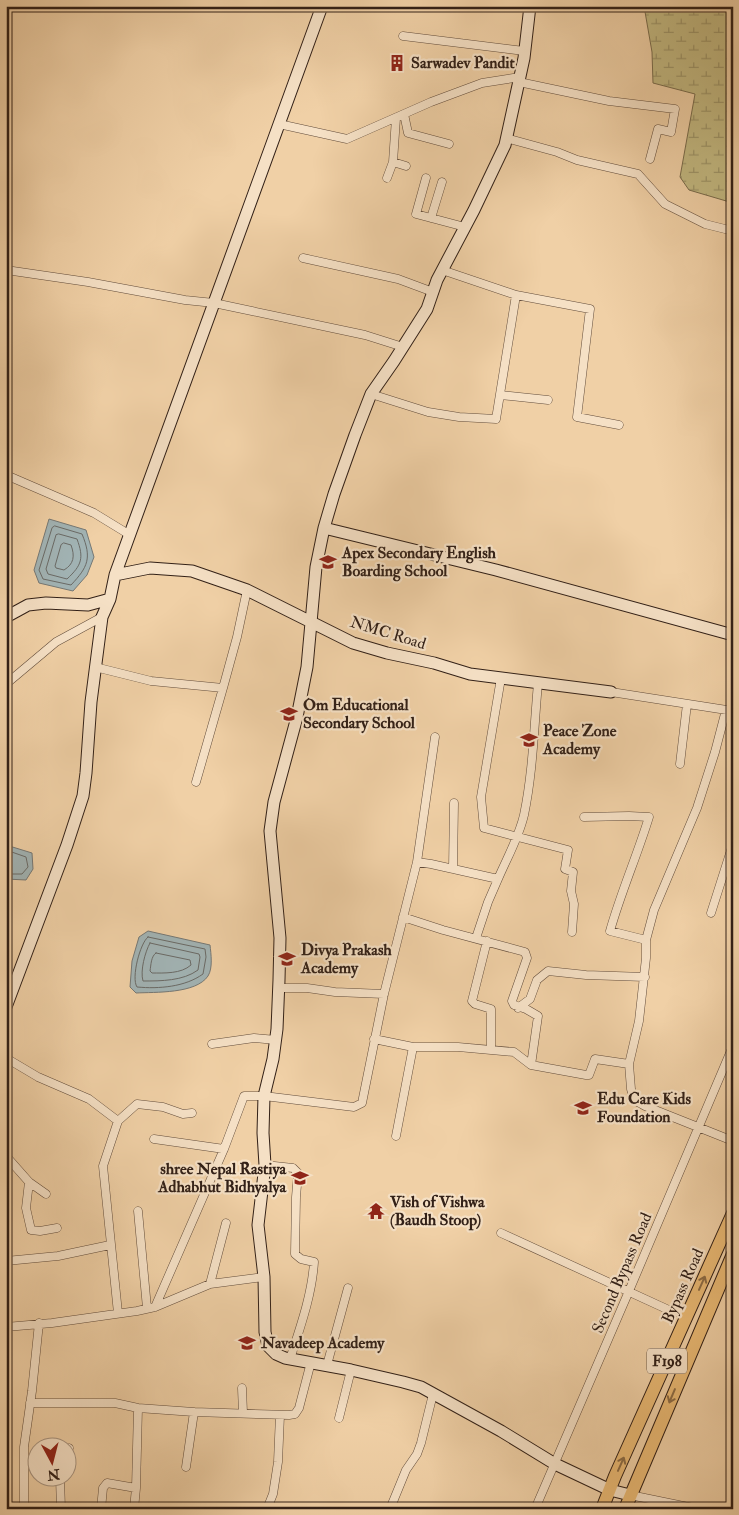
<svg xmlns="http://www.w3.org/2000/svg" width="739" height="1515" font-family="'IM FELL Double Pica',serif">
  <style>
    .wetland { fill: url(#wetland-marsh); stroke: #7a6c4c }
    .water { fill: #a1b3b4; stroke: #757875 }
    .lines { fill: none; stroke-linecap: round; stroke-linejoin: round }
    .shore { stroke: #6a6a66; stroke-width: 1 }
    .street-casing { stroke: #624c3b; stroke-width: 9 }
    .secondary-casing { stroke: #322017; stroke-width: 13 }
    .primary-casing { stroke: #322017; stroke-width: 14 }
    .street { stroke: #f5e0c5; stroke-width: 8 }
    .secondary { stroke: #f5e0c5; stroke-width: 11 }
    .primary { stroke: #e8b873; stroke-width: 12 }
    .oneway { stroke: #8d6c45 }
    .labels { text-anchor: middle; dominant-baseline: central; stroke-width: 4.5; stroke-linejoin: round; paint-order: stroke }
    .shield { fill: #f5e0c5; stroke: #6c5a4b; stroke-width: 1 }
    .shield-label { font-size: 15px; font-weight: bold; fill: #322017 }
    .poi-label { font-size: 16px; font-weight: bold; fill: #322017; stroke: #f5e0c5; text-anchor: start }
    .street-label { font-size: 16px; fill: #322017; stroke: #f5e0c5 }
  </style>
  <defs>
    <pattern id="wetland-marsh" width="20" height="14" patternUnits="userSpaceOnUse" patternTransform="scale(1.25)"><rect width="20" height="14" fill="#c2b881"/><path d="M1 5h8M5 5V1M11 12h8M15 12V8" fill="none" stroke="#9e9569"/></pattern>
  </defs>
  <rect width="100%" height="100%" fill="#f0d0a6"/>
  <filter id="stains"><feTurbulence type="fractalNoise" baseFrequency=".004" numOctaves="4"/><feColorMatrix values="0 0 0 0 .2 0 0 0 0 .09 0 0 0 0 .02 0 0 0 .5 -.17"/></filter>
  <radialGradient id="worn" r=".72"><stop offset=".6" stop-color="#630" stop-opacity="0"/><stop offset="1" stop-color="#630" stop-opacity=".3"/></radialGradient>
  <path class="wetland" d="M644,6H733V203L689,190L680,177L695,94L653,83L652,52Z"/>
  <path class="water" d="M49,519L86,530L94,557L87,575L73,591L39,583L34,570Z
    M6,845L32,853L33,869L26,880L6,879Z
    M148,931L210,945C211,954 213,968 208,976C196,994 155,992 136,993L130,987L132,961L139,937Z"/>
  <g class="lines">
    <path class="shore" d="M55,526L82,534C92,558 88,567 71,585L43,579L39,570L52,528Z
      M59,534L77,539C84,558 82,565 67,579L48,574L46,569L56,535Z
      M64,543L71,545C75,556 74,564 64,570L56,568L55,566L61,545Z
      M6,850L26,857L28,867L22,874H6
      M148,937L205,949L206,957L203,974C185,987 159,989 137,987C131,978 140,943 148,937Z
      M150,943L199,954L200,957L198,970C183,981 161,981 143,981C140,971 145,952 150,943Z
      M156,953L190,960L191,965C181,974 164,973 152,973L150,971C151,965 151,956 156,953Z"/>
    <g class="street-casing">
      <path id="street" d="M403,36L524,51
        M519,82L609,101L675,109L671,132L658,129L650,159
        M404,114L408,133L449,144
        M279,124L347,139L431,102L482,83L520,77
        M506,138L557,152L577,160L638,174L665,204L705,224L733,231
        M393,162L406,166
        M387,178L393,162L396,118
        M426,178L416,214L465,227
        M431,218L442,182
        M303,258L398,279L433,292
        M6,270L88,282L185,300L214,303L365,335L403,347
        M442,270L516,295L590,309L577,417L619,425
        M371,394L428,412L459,417L496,419L516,295
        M500,395L548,400
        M6,475L94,513L130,535
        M95,667L151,681L223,688L237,637L247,590
        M501,678L481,797L484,828L568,850L565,869L573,872L571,891L574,904L572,932
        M6,684L56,642L102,617
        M611,692L733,711
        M726,710L715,752L697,808L654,910L646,940V958L639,1021L629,1064L631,1089L634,1100L645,1106L733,1141
        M680,764L687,704
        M196,782L223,688
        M584,817L629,816L649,817C637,856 621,892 610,931L646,940
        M417,862L435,737
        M453,869L454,803
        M711,913L733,844
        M403,917L443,930L525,952L527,958L512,1001L514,1005L526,1009L538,1016L531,1065
        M476,938L488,902L498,879
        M487,941L472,1001L475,1004L491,1009V1049
        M279,988H307L335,992L384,994
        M518,1008L530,999L537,980L548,971L586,975L645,977
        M374,1039L413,1047H458L514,1052L531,1065L586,1075H589L595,1059L629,1064
        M212,1044L254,1038L276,1040
        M6,1058L38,1077L89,1099L118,1121L103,1166L118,1313
        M118,1121L137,1104L163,1107L183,1114L192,1113
        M396,1136L413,1047
        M154,1139L224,1149
        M6,1156L29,1182L46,1194
        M265,1165L293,1168L298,1173L296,1197L295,1254L301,1259L314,1262C312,1295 300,1328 290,1359
        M29,1182L26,1208L31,1230L40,1231L57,1228
        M138,1211L147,1308
        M501,1233L671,1311L688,1314
        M6,1261L58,1256L110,1245
        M210,1284L226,1223
        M155,1307L224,1149L244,1096H264L354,1107L362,1103L384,994L417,862L431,864L498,879C507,858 519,837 524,815C533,772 534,727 538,683
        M6,1327L52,1323L137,1311L155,1307L210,1284L264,1277
        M327,1365L348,1288
        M242,1388L243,1413
        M30,1403H115L138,1408L194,1412L289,1415L295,1414L299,1408L311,1362
        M339,1418L351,1370
        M68,1450L69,1448
        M186,1467L194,1412
        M60,1478L61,1509
        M136,1488L138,1408
        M630,1495L698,1509
        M24,1509V1447L32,1391L39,1323
        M101,1509L103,1488L107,1483L136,1488L134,1509
        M267,1509L273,1494L278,1462L280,1415
        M390,1509L406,1470L417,1454L421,1443L433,1394
        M535,1509L629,1291L733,1046"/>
    </g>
    <g class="secondary-casing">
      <path id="secondary" d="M530,6L524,58L505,145L474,210L437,280L427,309L394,361L371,394L355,435L334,494L324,528L316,567L307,667L297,717L274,802L270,831L280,938L279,980L277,1029L273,1059L264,1096L263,1133L265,1165L258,1225L264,1277L265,1332L268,1346L276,1354L285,1358L351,1370L403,1382L421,1387L501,1431L555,1464L610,1490L630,1495
        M324,528L496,570L733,635
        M115,575L322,6
        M6,617L28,605L46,603L88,605L110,599L115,575L150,568L192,571L247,590L353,643L387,653L434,663L470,674L611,692
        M6,1007L67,845L83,796L86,773L91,702L102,617L110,599"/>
    </g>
    <g class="primary-casing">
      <path id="primary" d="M602,1509L615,1476L733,1213
        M625,1509L733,1254"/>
    </g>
    <use href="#street" class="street"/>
    <use href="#secondary" class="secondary"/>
    <use href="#primary" class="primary"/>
  </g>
  <defs><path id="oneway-shaft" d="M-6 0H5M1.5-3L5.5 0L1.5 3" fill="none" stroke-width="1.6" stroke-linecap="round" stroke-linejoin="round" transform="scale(1.25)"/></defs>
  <g class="oneway">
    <use href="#oneway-shaft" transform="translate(702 1283) rotate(-66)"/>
    <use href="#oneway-shaft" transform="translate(672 1396) rotate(113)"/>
    <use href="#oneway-shaft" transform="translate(621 1464) rotate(-66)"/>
  </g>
  <defs>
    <g id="building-bare" transform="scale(1.35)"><path d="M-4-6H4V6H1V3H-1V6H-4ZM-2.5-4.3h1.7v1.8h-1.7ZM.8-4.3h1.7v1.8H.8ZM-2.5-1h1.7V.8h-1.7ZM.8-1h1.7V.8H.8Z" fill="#8f2418" stroke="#f5e0c5" stroke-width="2.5" paint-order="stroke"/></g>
    <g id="school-bare" transform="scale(1.35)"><path d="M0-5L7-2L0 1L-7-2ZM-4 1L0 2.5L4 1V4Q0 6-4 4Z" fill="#8f2418" stroke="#f5e0c5" stroke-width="2.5" paint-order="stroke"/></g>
    <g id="temple-bare" transform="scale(1.35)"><path d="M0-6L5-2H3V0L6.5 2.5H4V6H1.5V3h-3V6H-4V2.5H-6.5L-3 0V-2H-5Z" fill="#8f2418" stroke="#f5e0c5" stroke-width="2.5" paint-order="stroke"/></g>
  </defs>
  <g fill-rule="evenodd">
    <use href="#building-bare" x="397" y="63"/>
    <use href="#school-bare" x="328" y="562"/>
    <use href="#school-bare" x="289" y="714"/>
    <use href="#school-bare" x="529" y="740"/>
    <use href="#school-bare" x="287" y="959"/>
    <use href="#school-bare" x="583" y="1108"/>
    <use href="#school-bare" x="300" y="1178"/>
    <use href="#temple-bare" x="376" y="1211"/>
    <use href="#school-bare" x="247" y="1343"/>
  </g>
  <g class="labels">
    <rect class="shield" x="647" y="1348.5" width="40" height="25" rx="4"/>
    <g class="shield-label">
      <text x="667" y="1361">F198</text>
    </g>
    <g class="poi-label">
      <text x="411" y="63">Sarwadev Pandit</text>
      <text x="342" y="553">Apex Secondary English<tspan x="342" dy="18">Boarding School</tspan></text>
      <text x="303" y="705">Om Educational<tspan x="303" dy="18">Secondary School</tspan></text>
      <text x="543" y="731">Peace Zone<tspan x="543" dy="18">Academy</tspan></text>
      <text x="301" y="950">Divya Prakash<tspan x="301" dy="18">Academy</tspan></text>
      <text x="597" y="1099">Edu Care Kids<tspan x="597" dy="18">Foundation</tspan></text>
      <text x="286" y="1169" text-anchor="end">shree Nepal Rastiya<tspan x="286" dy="18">Adhabhut Bidhyalya</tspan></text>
      <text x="390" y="1202">Vish of Vishwa<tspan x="390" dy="18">(Baudh Stoop)</tspan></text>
      <text x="261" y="1343">Navadeep Academy</text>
    </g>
    <g class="street-label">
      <text transform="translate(388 633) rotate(17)">NMC Road</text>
      <text transform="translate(622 1273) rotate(-67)">Second Bypass Road</text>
      <text transform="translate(683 1286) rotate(-66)">Bypass Road</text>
    </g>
  </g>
  <rect width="739" height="1515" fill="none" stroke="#f0d0a6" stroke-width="25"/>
  <rect x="8" y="8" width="724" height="1500" fill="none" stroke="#322017" stroke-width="2.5"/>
  <rect x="12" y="12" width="714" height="1490" fill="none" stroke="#322017"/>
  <g transform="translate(52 1462) rotate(173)"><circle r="24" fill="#f5e0c5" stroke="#a7937f"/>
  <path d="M0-4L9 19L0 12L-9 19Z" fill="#8f2418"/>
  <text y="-8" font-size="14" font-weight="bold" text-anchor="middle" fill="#322017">N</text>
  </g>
  <rect width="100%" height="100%" filter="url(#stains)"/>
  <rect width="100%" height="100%" fill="url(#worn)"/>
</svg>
